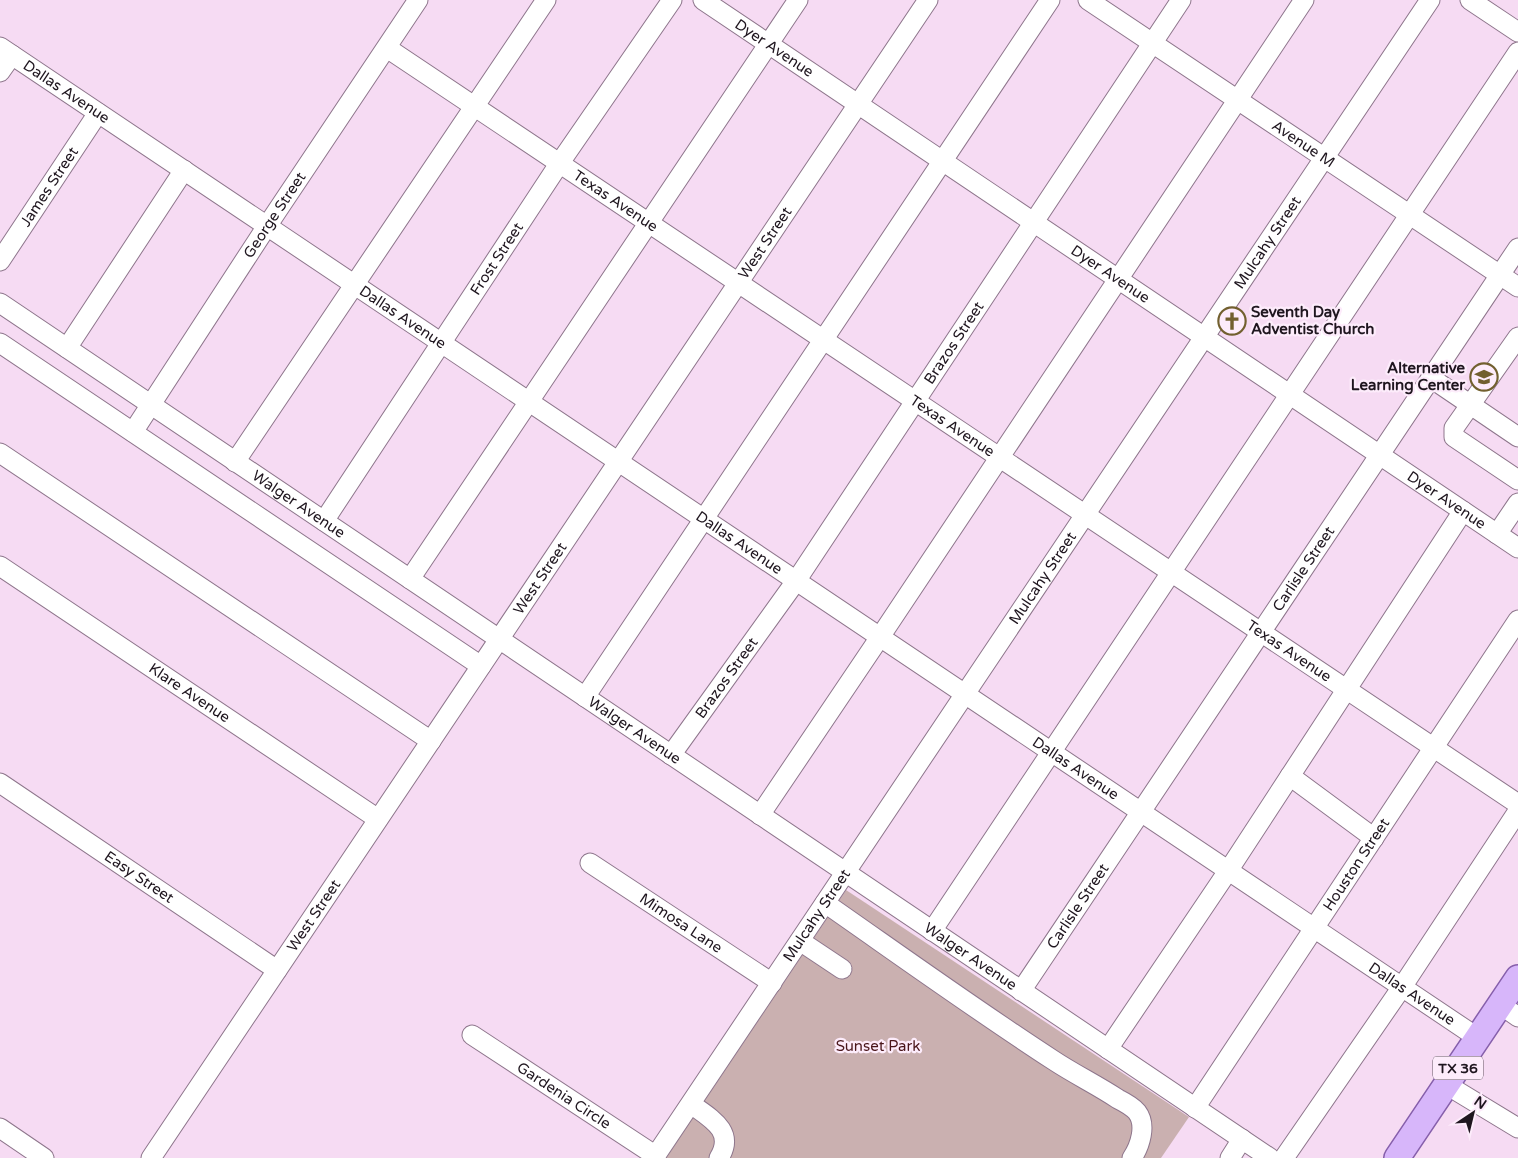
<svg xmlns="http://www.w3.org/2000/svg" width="1518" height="1158" font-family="'Varela Round',sans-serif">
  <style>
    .green { fill: #cab0b0 }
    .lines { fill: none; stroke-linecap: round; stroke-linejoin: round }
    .minor-casing { stroke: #8e768c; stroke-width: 21 }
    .major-casing { stroke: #865fab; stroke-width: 28 }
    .minor { stroke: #fff; stroke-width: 19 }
    .major { stroke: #d7b6fa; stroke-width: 25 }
    .labels { text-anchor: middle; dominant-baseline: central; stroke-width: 4.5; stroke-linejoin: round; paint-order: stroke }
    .shield { fill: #fdecfb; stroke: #625661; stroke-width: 1 }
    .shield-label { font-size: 14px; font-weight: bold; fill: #1f161f }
    .street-label { font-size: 15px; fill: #1f161f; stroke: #fdecfb }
    .poi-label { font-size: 15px; font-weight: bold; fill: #1f161f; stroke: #fdecfb; text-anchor: start }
    .park-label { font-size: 15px; fill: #49151a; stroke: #fdecfb }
  </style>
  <rect width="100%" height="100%" fill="#f6dbf3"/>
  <path class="green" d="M846,890L1189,1117L1161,1158H666Z"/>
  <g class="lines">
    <g class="minor-casing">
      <g id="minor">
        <path id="s1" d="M703,0L1518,548"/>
        <path id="s2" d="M1088,0L1518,287"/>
        <path d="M1470,0L1518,32"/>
        <path id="s3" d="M0,47L1478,1038"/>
        <path id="s4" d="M387,48L1518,804"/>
        <path d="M0,72L12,55"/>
        <path id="s5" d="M0,261L98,113"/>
        <path id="s6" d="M0,303L1270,1158"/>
        <path d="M1518,337L1454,428V437L1518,480"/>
        <path d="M0,343L481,666"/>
        <path d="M67,348L184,170"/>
        <path d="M1431,378L1518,437"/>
        <path id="s7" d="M133,432L267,226L418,0"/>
        <path d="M0,453L431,741"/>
        <path d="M235,462L546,0"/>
        <path id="s8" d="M324,521L559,164L672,0"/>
        <path d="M1497,534L1518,503"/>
        <path id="s9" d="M0,566L378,819"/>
        <path d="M410,579L798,0"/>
        <path d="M585,697L1050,0"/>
        <path id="s10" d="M671,755L796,581L1181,0"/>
        <path d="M1290,776L1374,838"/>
        <path id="s11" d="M0,783L277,970"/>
        <path d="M760,815L880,637L1304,0"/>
        <path id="s12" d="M590,863L772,983"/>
        <path d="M825,903C901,956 976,1010 1053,1060C1074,1074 1097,1085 1118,1099C1124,1102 1132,1106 1137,1112C1147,1125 1140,1146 1132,1158"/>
        <path d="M932,931L1518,52"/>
        <path d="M800,941L842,969"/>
        <path id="s13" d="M1021,991L1518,248"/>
        <path d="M1501,1005L1518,1017"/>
        <path id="s14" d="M472,1035L656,1156"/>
        <path d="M1108,1049L1228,871L1463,511"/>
        <path d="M1447,1085L1518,1128"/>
        <path d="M691,1104C710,1118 736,1131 719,1158"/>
        <path id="s15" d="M1195,1108L1518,620"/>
        <path d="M0,1128L44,1158"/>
        <path id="s16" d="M151,1158L928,0"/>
        <path id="s17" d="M654,1158L1430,0"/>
        <path d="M1230,1158L1242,1139"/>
        <path d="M1284,1158L1402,987L1518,811"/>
      </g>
    </g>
    <g class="major-casing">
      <path id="major" d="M1397,1158L1518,978"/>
    </g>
    <use href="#minor" class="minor"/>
    <use href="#major" class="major"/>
  </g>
  <defs>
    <g id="church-ring" transform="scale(1.4375)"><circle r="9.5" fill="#fdecfb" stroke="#72602f" stroke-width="1.5"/><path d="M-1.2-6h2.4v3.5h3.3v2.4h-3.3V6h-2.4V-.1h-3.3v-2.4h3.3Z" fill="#72602f"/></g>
    <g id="school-ring" transform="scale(1.4375)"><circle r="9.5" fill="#fdecfb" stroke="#72602f" stroke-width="1.5"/><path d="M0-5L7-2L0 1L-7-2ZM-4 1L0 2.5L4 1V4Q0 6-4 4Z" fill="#72602f"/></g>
  </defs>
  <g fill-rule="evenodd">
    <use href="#church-ring" x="1232" y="321"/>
    <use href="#school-ring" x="1484" y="377"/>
  </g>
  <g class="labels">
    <rect class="shield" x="1433" y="1056.5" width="50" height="23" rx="4"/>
    <g class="shield-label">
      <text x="1458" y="1068">TX 36</text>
    </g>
    <g class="street-label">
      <text stroke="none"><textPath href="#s1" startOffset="86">Dyer Avenue</textPath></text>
      <text stroke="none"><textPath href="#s3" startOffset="80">Dallas Avenue</textPath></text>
      <text stroke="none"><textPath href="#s2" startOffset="259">Avenue M</textPath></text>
      <text stroke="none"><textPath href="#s5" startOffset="89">James Street</textPath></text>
      <text stroke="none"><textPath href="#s4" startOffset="275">Texas Avenue</textPath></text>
      <text stroke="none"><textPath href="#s7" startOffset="259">George Street</textPath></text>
      <text stroke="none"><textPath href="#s16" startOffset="1102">West Street</textPath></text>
      <text stroke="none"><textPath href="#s17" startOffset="1102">Mulcahy Street</textPath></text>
      <text stroke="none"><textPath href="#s8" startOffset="314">Frost Street</textPath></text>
      <text stroke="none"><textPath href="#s1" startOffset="491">Dyer Avenue</textPath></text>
      <text stroke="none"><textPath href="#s3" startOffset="485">Dallas Avenue</textPath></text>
      <text stroke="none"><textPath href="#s10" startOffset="500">Brazos Street</textPath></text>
      <text stroke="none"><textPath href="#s4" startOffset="680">Texas Avenue</textPath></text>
      <text stroke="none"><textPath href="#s1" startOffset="896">Dyer Avenue</textPath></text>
      <text stroke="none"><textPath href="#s6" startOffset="360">Walger Avenue</textPath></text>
      <text stroke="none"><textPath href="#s3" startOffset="890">Dallas Avenue</textPath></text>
      <text stroke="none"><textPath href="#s13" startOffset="508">Carlisle Street</textPath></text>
      <text stroke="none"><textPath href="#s16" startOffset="698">West Street</textPath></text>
      <text stroke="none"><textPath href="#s17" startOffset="698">Mulcahy Street</textPath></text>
      <text stroke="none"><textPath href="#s4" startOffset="1085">Texas Avenue</textPath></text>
      <text stroke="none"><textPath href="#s10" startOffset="95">Brazos Street</textPath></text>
      <text stroke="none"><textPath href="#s9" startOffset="228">Klare Avenue</textPath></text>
      <text stroke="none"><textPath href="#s6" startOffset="765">Walger Avenue</textPath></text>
      <text stroke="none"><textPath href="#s3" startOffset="1295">Dallas Avenue</textPath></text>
      <text stroke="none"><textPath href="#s15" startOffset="292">Houston Street</textPath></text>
      <text stroke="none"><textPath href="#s11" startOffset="168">Easy Street</textPath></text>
      <text stroke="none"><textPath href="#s13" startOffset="102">Carlisle Street</textPath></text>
      <text stroke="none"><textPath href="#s16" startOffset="292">West Street</textPath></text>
      <text stroke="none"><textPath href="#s17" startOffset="292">Mulcahy Street</textPath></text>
      <text stroke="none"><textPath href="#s12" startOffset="109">Mimosa Lane</textPath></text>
      <text stroke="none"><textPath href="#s6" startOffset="1170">Walger Avenue</textPath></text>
      <text stroke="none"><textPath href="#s3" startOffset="1700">Dallas Avenue</textPath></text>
      <text stroke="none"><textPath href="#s14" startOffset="110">Gardenia Circle</textPath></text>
    </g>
    <g class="poi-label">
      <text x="1251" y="312">Seventh Day<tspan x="1251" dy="17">Adventist Church</tspan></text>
      <text x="1465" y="368" text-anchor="end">Alternative<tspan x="1465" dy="17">Learning Center</tspan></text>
    </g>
    <g class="park-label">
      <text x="878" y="1046">Sunset Park</text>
    </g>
  </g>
  <g transform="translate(1473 1113) rotate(35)" stroke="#fdecfb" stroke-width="4" paint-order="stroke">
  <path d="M0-4L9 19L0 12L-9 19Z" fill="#1f161f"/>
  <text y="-8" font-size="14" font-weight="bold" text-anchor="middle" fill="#1f161f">N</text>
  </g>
</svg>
